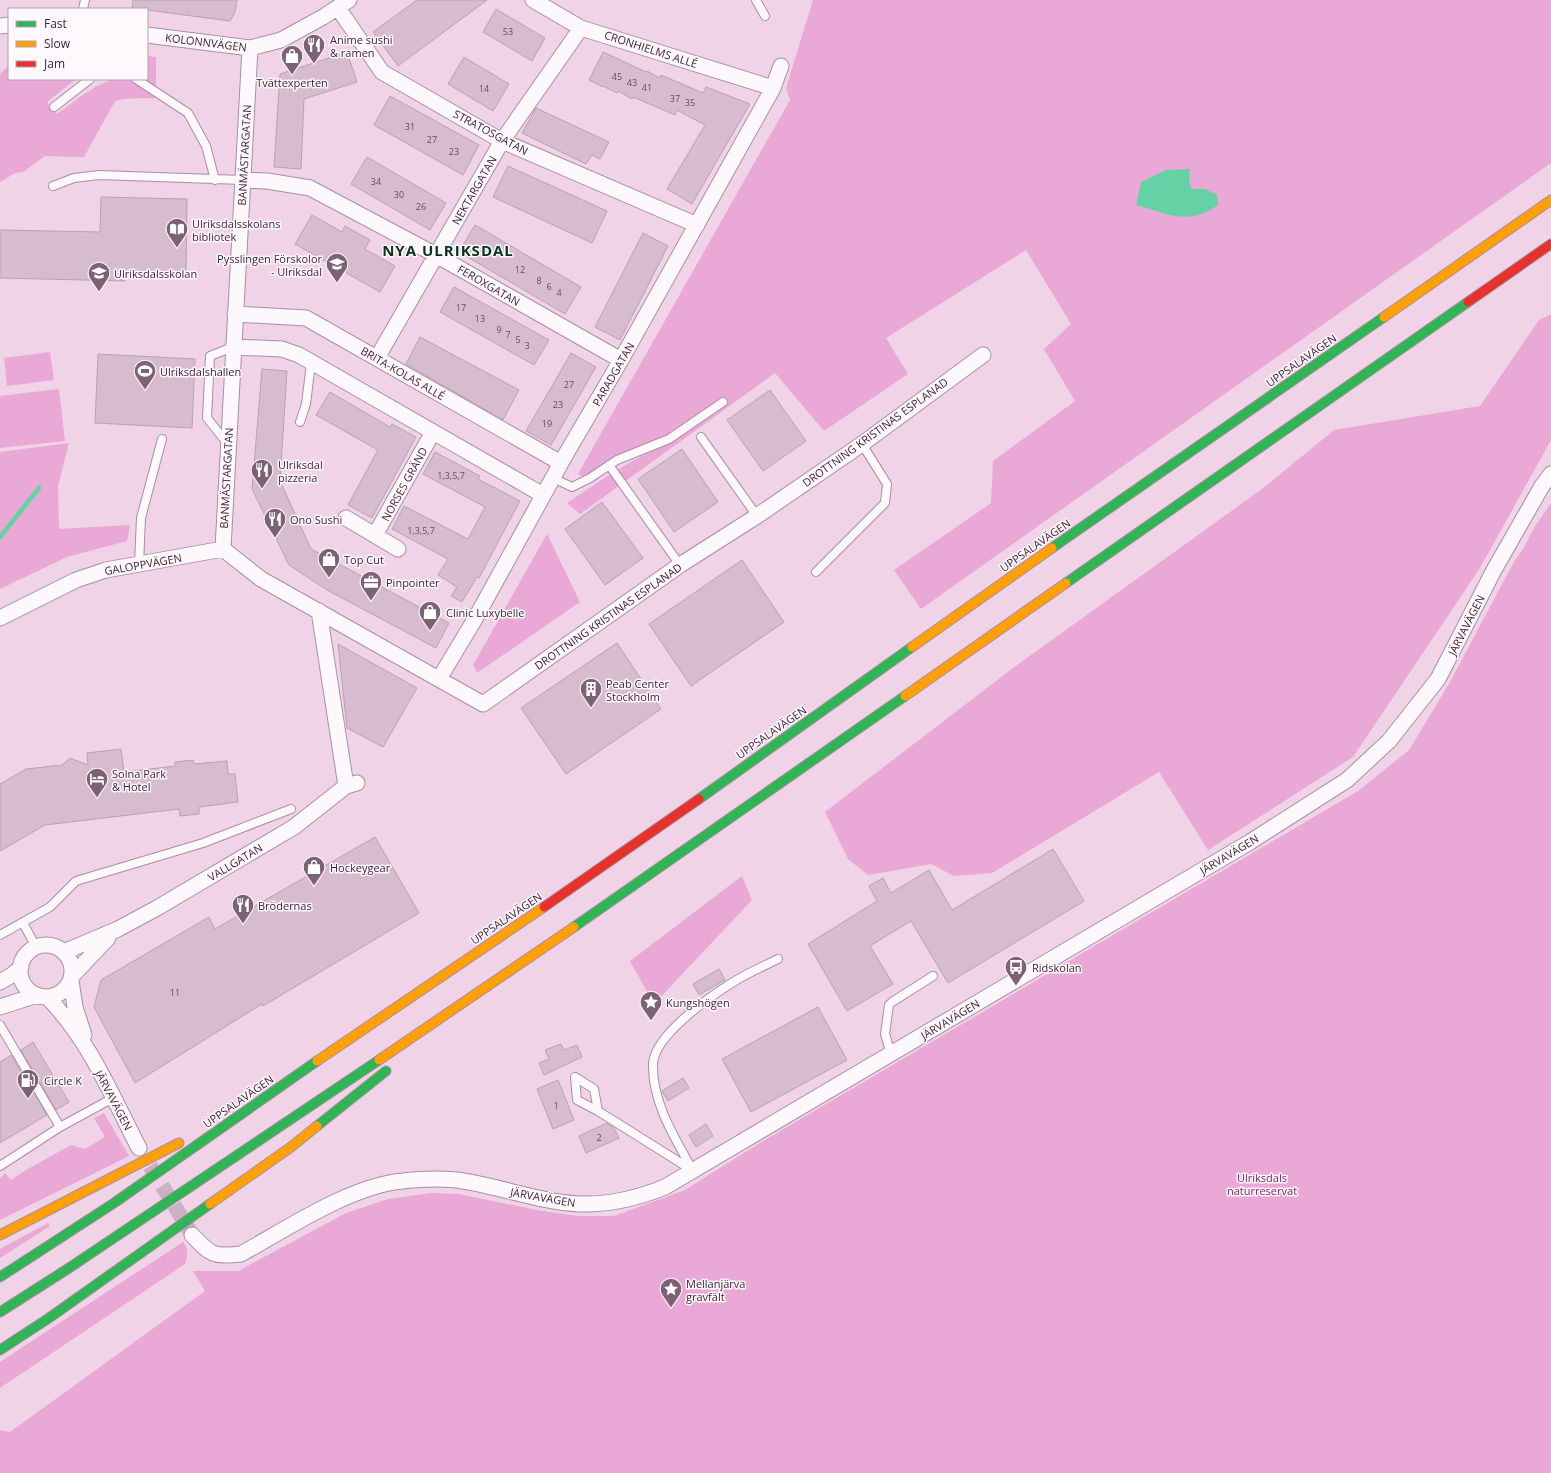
<svg xmlns="http://www.w3.org/2000/svg" width="1551" height="1473" font-family="'Open Sans',sans-serif">
  <style>
    .green { fill: #e9a8d6 }
    .water { fill: #64d2a5 }
    .lines { fill: none; stroke-linecap: round; stroke-linejoin: round }
    .stream { stroke: #64d2a5; stroke-width: 4.5 }
    .building { fill: #d6bcce; stroke: #baa1b2 }
    .street-tunnel { stroke: #cdb0c4; stroke-width: 15; stroke-dasharray: 15 8; stroke-linecap: butt }
    .lane-casing { stroke: #a88fa1; stroke-width: 10 }
    .street-casing { stroke: #a88fa1; stroke-width: 17 }
    .fast-casing { stroke: #a88fa1; stroke-width: 11 }
    .slow-casing { stroke: #a88fa1; stroke-width: 11 }
    .jam-casing { stroke: #a88fa1; stroke-width: 11 }
    .lane { stroke: #fdf8fb; stroke-width: 8 }
    .street { stroke: #fdf8fb; stroke-width: 15 }
    .fast { stroke: #30b455; stroke-width: 9 }
    .slow { stroke: #ff9f0a; stroke-width: 9 }
    .jam { stroke: #e5322d; stroke-width: 9 }
    .labels { text-anchor: middle; dominant-baseline: central; stroke-width: 3; stroke-linejoin: round; paint-order: stroke }
    .number-label { font-size: 9px; fill: #664c5e }
    .poi-label { font-size: 11px; fill: #3f2437; stroke: #fff8fc; text-anchor: start }
    .street-label { font-size: 11px; fill: #3f2437; stroke: #fff8fc }
    .park-label { font-size: 11px; fill: #821e6c; stroke: #fff8fc }
    .district-label { font-size: 15px; font-weight: bold; letter-spacing: 1px; fill: #06321e; stroke: #fff8fc }
  </style>
  <rect width="100%" height="100%" fill="#f0d3e7"/>
  <path class="green" d="M813,0H1551V163L921,609L894,570L991,503L993,461L1075,401L1044,349L1071,324L1026,250L886,338L908,374L824,431L775,373L580,514L567,503C597,483 626,462 659,448L656,440L583,477L578,474L790,100L786,88Z
    M147,56L156,57V88L144,79H147Z
    M9,65V79H76L47,102L57,114C74,102 105,74 128,79C137,81 148,92 156,98C140,99 131,97 115,101L84,157L45,156L23,172L15,173L0,182V74Z
    M1551,314V440L1480,568L1353,757L1208,850L1159,772L992,873L954,876L931,864L868,875L848,859L825,812L1013,668L1262,489L1334,430L1480,406L1539,320Z
    M50,352L54,380L7,386L4,358Z
    M59,389L65,441L0,448V396Z
    M69,443L58,486L59,529L130,525L127,541L67,557L0,589V452Z
    M1551,503V1473H0V1430L10,1432L205,1291L193,1271H238L346,1213L388,1199L431,1193L459,1194L542,1211L579,1216H614L685,1190L760,1143L1358,791L1409,750L1450,682L1515,560L1522,551L1534,528Z
    M547,534L580,602L477,673L473,665Z
    M742,876L752,900L654,1004L630,961Z
    M104,1113L129,1156L0,1220V1179L5,1173L11,1180L26,1170L71,1145L85,1149L105,1137L94,1118Z
    M48,1223L50,1226L0,1258V1249Z
    M183,1242C189,1250 188,1254 185,1264L0,1388V1362Z"/>
  <path class="water" d="M1190,169L1189,183L1192,189H1205L1217,195L1218,205C1188,226 1168,214 1136,205L1141,182L1166,170Z"/>
  <g class="lines">
    <path class="stream" d="M0,537L39,488"/>
  </g>
  <path class="building" d="M133,0H237L235,12L230,21L132,8Z
    M417,0H487L398,66L373,32Z
    M496,9L545,38L532,61L483,32Z
    M347,52L357,82L304,99L301,169L274,167L280,74Z
    M603,52L646,72L647,71L660,78L661,75L703,93L706,87L750,104L692,204L667,189L705,125L677,110L675,115L633,97L632,99L618,91L617,93L603,86V87L589,80Z
    M464,57L509,84L493,111L448,84Z
    M390,96L479,145L463,175L374,125Z
    M536,108L609,142L600,159L592,155L586,164L522,133Z
    M367,157L446,203L430,230L351,184Z
    M508,166L607,211L592,243L493,197Z
    M101,197L187,199L186,273L125,272V281L0,278V230L100,232Z
    M312,215L342,232L345,226L370,240L365,249L395,266L380,292L295,244Z
    M475,225L581,287L565,314L459,252Z
    M643,233L668,246L620,340L595,327Z
    M454,287L549,340L534,365L440,312Z
    M420,337L519,390L503,420L406,364Z
    M571,353L596,367L551,445L526,431Z
    M98,354L195,359L192,428L95,423Z
    M262,369L287,371L280,481L311,549L449,623L436,648L327,590L289,565L252,489Z
    M770,390L806,441L763,471L727,420Z
    M330,392L390,427L392,424L416,437L372,518L348,505L378,450L316,415Z
    M682,449L718,502L674,532L638,479Z
    M435,452L480,476L478,479L520,501L479,578L477,577L462,602L451,596L457,587L438,575L448,559L392,529L404,506L468,539L485,507L423,474Z
    M602,502L643,558L605,585L565,529Z
    M742,560L784,622L691,686L649,624Z
    M617,643L661,709L566,774L521,708Z
    M338,644L417,688L383,747L347,728Z
    M121,749L124,772L175,766V762L193,760L194,764L227,761L228,774H235L238,802L199,807V814L180,816L179,809L45,825L0,851V784L26,769L62,765L70,758L88,765L87,753Z
    M375,837L419,913L263,1006L262,1004L135,1083L94,1007L101,980L209,917L215,929Z
    M1053,849L1084,901L948,983L911,921L870,946L893,984L847,1011L808,944L877,901L869,886L883,878L891,893L929,870L952,910Z
    M719,969L725,980L699,995L693,984Z
    M818,1007L847,1060L751,1112L722,1059Z
    M33,1042L69,1102L56,1110L21,1050Z
    M561,1044L564,1050L577,1045L582,1057L544,1075L539,1063L549,1059L545,1050Z
    M11,1055L47,1115L0,1143V1062Z
    M683,1078L689,1088L668,1101L662,1091Z
    M558,1080L574,1120L553,1129L537,1089Z
    M607,1123L614,1128L619,1138L586,1153L579,1136Z
    M706,1124L713,1136L696,1147L689,1135Z"/>
  <g class="lines">
    <path class="street-tunnel" d="M150,1166L190,1231"/>
    <g class="lane-casing">
      <path id="lane" d="M756,0L765,16
        M83,9L85,0
        M136,79L188,113L206,146L215,180
        M54,107L90,79
        M53,186L74,178L99,175L243,180
        M300,422L306,404L311,363
        M701,437L757,516
        M227,443L207,418L210,356L233,347
        M609,465L680,565
        M553,478L572,487L590,478L617,460L669,439L723,402
        M139,565L141,518L162,439
        M816,572L885,503L887,484L862,444
        M23,923L36,947
        M0,935L50,907L76,881L203,843L291,809
        M0,1025L60,1127
        M891,1054L885,1034L889,1005L892,1002L933,976
        M598,1111L577,1100L575,1077L594,1089L598,1111L692,1170
        M0,1166L60,1127L113,1098
        M693,1171C675,1138 652,1103 653,1064C654,1035 712,995 735,981C748,973 764,966 778,959"/>
    </g>
    <g class="street-casing">
      <path id="street" d="M533,0L581,28L773,88
        M338,8L382,72L502,141L697,225
        M0,26L9,25
        M147,35L250,48L281,40L323,17L349,0
        M243,180L267,181L310,188L436,255L621,360
        M235,314L306,318L561,463
        M233,347L282,349L299,355L543,495
        M377,358L502,141L581,28
        M346,518L398,549
        M375,535L433,432
        M223,549L261,579L483,704L680,565L757,516L862,444L983,355
        M223,549L250,48
        M319,611L346,786
        M0,618L76,580L106,570L223,549
        M439,679L475,619L566,454L621,360L773,88L781,66
        M20 971a26 26 0 1 1 52 0a26 26 0 1 1-52 0Z
        M64,952L118,929L157,908L294,827L346,786L357,783
        M72,976L108,938
        M71,981L75,1007L84,1035
        M0,982L12,975L21,967
        M47,997C89,1039 112,1096 139,1148
        M0,1007L37,995
        M192,1235C211,1255 213,1257 241,1254C286,1229 352,1185 403,1181C422,1179 444,1178 463,1181C502,1187 540,1202 579,1204C608,1205 638,1198 665,1187L1250,842L1347,780L1389,741L1438,679L1494,570L1542,486L1551,474"/>
    </g>
    <g class="fast-casing">
      <path id="fast" d="M1052,548L1384,317
        M1066,583L1468,302
        M699,799L912,647
        M574,927L905,696
        M317,1126L386,1071
        M0,1277L114,1203L317,1061
        M0,1312L69,1268L379,1060
        M0,1350L49,1318L210,1204"/>
    </g>
    <g class="slow-casing">
      <path id="slow" d="M1384,317L1551,200
        M912,647L1052,548
        M905,696L1066,583
        M379,1060L574,927
        M317,1061L544,907
        M210,1204L291,1147L317,1126
        M0,1235L179,1143"/>
    </g>
    <g class="jam-casing">
      <path id="jam" d="M1468,302L1551,244
        M544,907L699,799"/>
    </g>
    <use href="#lane" class="lane"/>
    <use href="#street" class="street"/>
    <use href="#fast" class="fast"/>
    <use href="#slow" class="slow"/>
    <use href="#jam" class="jam"/>
  </g>
  <defs>
    <g id="restaurant-pin" transform="scale(1.15)"><path d="M0 17L-7.5 6A9.5 9.5 0 1 1 7.5 6Z" fill="#7d6175" stroke="#fff8fc"/><path d="M-5-6h1v4h1v-4h1v4h1v-4h1v5L-1.5 .5V6h-2V.5L-5-1ZM5-6V6H3V1.5H1.5Q1.5-4 5-6Z" fill="#fff"/></g>
    <g id="shop-pin" transform="scale(1.15)"><path d="M0 17L-7.5 6A9.5 9.5 0 1 1 7.5 6Z" fill="#7d6175" stroke="#fff8fc"/><path d="M-5-2.5h2.3a2.7 3.5 0 0 1 5.4 0H5L5.5 6h-11ZM-1.5-2.5h3a1.5 2.3 0 0 0-3 0Z" fill="#fff"/></g>
    <g id="library-pin" transform="scale(1.15)"><path d="M0 17L-7.5 6A9.5 9.5 0 1 1 7.5 6Z" fill="#7d6175" stroke="#fff8fc"/><path d="M-6-4Q-3-5.5-.7-3.5V5Q-3 3-6 4ZM6-4Q3-5.5 .7-3.5V5Q3 3 6 4Z" fill="#fff"/></g>
    <g id="school-pin" transform="scale(1.15)"><path d="M0 17L-7.5 6A9.5 9.5 0 1 1 7.5 6Z" fill="#7d6175" stroke="#fff8fc"/><path d="M0-5L7-2L0 1L-7-2ZM-4 1L0 2.5L4 1V4Q0 6-4 4Z" fill="#fff"/></g>
    <g id="stadium-pin" transform="scale(1.15)"><path d="M0 17L-7.5 6A9.5 9.5 0 1 1 7.5 6Z" fill="#7d6175" stroke="#fff8fc"/><path d="M0-5a6.5 5 0 1 0 0 10a6.5 5 0 1 0 0-10ZM-3.5-1.8h7v3.6h-7Z" fill="#fff"/></g>
    <g id="office-pin" transform="scale(1.15)"><path d="M0 17L-7.5 6A9.5 9.5 0 1 1 7.5 6Z" fill="#7d6175" stroke="#fff8fc"/><path d="M-6-3h4V-5.5h4V-3h4V5H-6ZM-1-4.5V-3h2v-1.5ZM-6 0V1H6V0Z" fill="#fff"/></g>
    <g id="building-pin" transform="scale(1.15)"><path d="M0 17L-7.5 6A9.5 9.5 0 1 1 7.5 6Z" fill="#7d6175" stroke="#fff8fc"/><path d="M-4-6H4V6H1V3H-1V6H-4ZM-2.5-4.3h1.7v1.8h-1.7ZM.8-4.3h1.7v1.8H.8ZM-2.5-1h1.7V.8h-1.7ZM.8-1h1.7V.8H.8Z" fill="#fff"/></g>
    <g id="hotel-pin" transform="scale(1.15)"><path d="M0 17L-7.5 6A9.5 9.5 0 1 1 7.5 6Z" fill="#7d6175" stroke="#fff8fc"/><path d="M-6-4.5h1.5V1H6V5H4.5V3h-9V5H-6ZM-4 0a1.8 1.8 0 1 1 3.6 0ZM.5 0V-2.5h3Q6-2.5 6 0Z" fill="#fff"/></g>
    <g id="bus-pin" transform="scale(1.15)"><path d="M0 17L-7.5 6A9.5 9.5 0 1 1 7.5 6Z" fill="#7d6175" stroke="#fff8fc"/><path d="M-5-6H5V4H4V6H2V4H-2V6H-4V4H-5ZM-3.5-4V0h7V-4ZM-3.5 1.2v1.5H-2V1.2ZM2 1.2v1.5H3.5V1.2Z" fill="#fff"/></g>
    <g id="sight-pin" transform="scale(1.15)"><path d="M0 17L-7.5 6A9.5 9.5 0 1 1 7.5 6Z" fill="#7d6175" stroke="#fff8fc"/><path d="M0-6L1.8-2.2L6-1.7L2.9 1.2L3.7 5.4L0 3.3L-3.7 5.4L-2.9 1.2L-6-1.7L-1.8-2.2Z" fill="#fff"/></g>
    <g id="fuel-pin" transform="scale(1.15)"><path d="M0 17L-7.5 6A9.5 9.5 0 1 1 7.5 6Z" fill="#7d6175" stroke="#fff8fc"/><path d="M-5.5-6h7V0h2V4h1.3V-2.5L3-4.5l.8-.8L6-3V5H2.5V1h-1V6h-7ZM-4.2-4.7v3.2H.2V-4.7Z" fill="#fff"/></g>
  </defs>
  <g fill-rule="evenodd">
    <use href="#restaurant-pin" x="314" y="45"/>
    <use href="#shop-pin" x="292" y="56"/>
    <use href="#library-pin" x="177" y="229"/>
    <use href="#school-pin" x="337" y="264"/>
    <use href="#school-pin" x="99" y="273"/>
    <use href="#stadium-pin" x="145" y="371"/>
    <use href="#restaurant-pin" x="262" y="470"/>
    <use href="#restaurant-pin" x="275" y="519"/>
    <use href="#shop-pin" x="329" y="559"/>
    <use href="#office-pin" x="371" y="582"/>
    <use href="#shop-pin" x="430" y="612"/>
    <use href="#building-pin" x="591" y="689"/>
    <use href="#hotel-pin" x="97" y="779"/>
    <use href="#shop-pin" x="314" y="867"/>
    <use href="#restaurant-pin" x="243" y="905"/>
    <use href="#bus-pin" x="1016" y="967"/>
    <use href="#sight-pin" x="651" y="1002"/>
    <use href="#fuel-pin" x="28" y="1080"/>
    <use href="#sight-pin" x="671" y="1289"/>
  </g>
  <g class="labels">
    <g class="number-label">
      <text x="508" y="31">53</text>
      <text x="617" y="76">45</text>
      <text x="632" y="82">43</text>
      <text x="647" y="87">41</text>
      <text x="484" y="88">14</text>
      <text x="675" y="98">37</text>
      <text x="690" y="102">35</text>
      <text x="410" y="126">31</text>
      <text x="432" y="139">27</text>
      <text x="454" y="151">23</text>
      <text x="376" y="181">34</text>
      <text x="399" y="194">30</text>
      <text x="421" y="206">26</text>
      <text x="520" y="269">12</text>
      <text x="539" y="280">8</text>
      <text x="549" y="286">6</text>
      <text x="559" y="292">4</text>
      <text x="461" y="307">17</text>
      <text x="480" y="318">13</text>
      <text x="499" y="329">9</text>
      <text x="508" y="334">7</text>
      <text x="518" y="339">5</text>
      <text x="527" y="345">3</text>
      <text x="569" y="384">27</text>
      <text x="558" y="404">23</text>
      <text x="547" y="423">19</text>
      <text x="451" y="475">1,3,5,7</text>
      <text x="421" y="530">1,3,5,7</text>
      <text x="175" y="992">11</text>
      <text x="556" y="1105">1</text>
      <text x="599" y="1137">2</text>
    </g>
    <g class="poi-label">
      <text x="330" y="39">Anime sushi<tspan x="330" dy="13">&amp; ramen</tspan></text>
      <text x="292" y="82" text-anchor="middle">Tvättexperten</text>
      <text x="192" y="223">Ulriksdalsskolans<tspan x="192" dy="13">bibliotek</tspan></text>
      <text x="322" y="258" text-anchor="end">Pysslingen Förskolor<tspan x="322" dy="13">- Ulriksdal</tspan></text>
      <text x="114" y="273">Ulriksdalsskolan</text>
      <text x="160" y="371">Ulriksdalshallen</text>
      <text x="278" y="464">Ulriksdal<tspan x="278" dy="13">pizzeria</tspan></text>
      <text x="290" y="519">Ono Sushi</text>
      <text x="344" y="559">Top Cut</text>
      <text x="386" y="582">Pinpointer</text>
      <text x="446" y="612">Clinic Luxybelle</text>
      <text x="606" y="683">Peab Center<tspan x="606" dy="13">Stockholm</tspan></text>
      <text x="112" y="773">Solna Park<tspan x="112" dy="13">&amp; Hotel</tspan></text>
      <text x="330" y="867">Hockeygear</text>
      <text x="258" y="905">Brödernas</text>
      <text x="1032" y="967">Ridskolan</text>
      <text x="666" y="1002">Kungshögen</text>
      <text x="44" y="1080">Circle K</text>
      <text x="686" y="1283">Mellanjärva<tspan x="686" dy="13">gravfält</tspan></text>
    </g>
    <g class="street-label">
      <text transform="translate(206 42) rotate(7)">KOLONNVÄGEN</text>
      <text transform="translate(651 49) rotate(18)">CRONHIELMS ALLÉ</text>
      <text transform="translate(491 132) rotate(28)">STRATOSGATAN</text>
      <text transform="translate(244 155) rotate(-87)">BANMÄSTARGATAN</text>
      <text transform="translate(474 190) rotate(-60)">NEKTARGATAN</text>
      <text transform="translate(489 285) rotate(30)">FEROXGATAN</text>
      <text transform="translate(1301 360) rotate(-35)">UPPSALAVÄGEN</text>
      <text transform="translate(403 373) rotate(30)">BRITA-KOLAS ALLÉ</text>
      <text transform="translate(613 374) rotate(-60)">PARADGATAN</text>
      <text transform="translate(875 432) rotate(-36)">DROTTNING KRISTINAS ESPLANAD</text>
      <text transform="translate(226 478) rotate(-87)">BANMÄSTARGATAN</text>
      <text transform="translate(404 484) rotate(-61)">NORSES GRÄND</text>
      <text transform="translate(1035 545) rotate(-35)">UPPSALAVÄGEN</text>
      <text transform="translate(143 564) rotate(-10)">GALOPPVÄGEN</text>
      <text transform="translate(608 616) rotate(-35)">DROTTNING KRISTINAS ESPLANAD</text>
      <text transform="translate(1466 625) rotate(-63)">JÄRVAVÄGEN</text>
      <text transform="translate(771 732) rotate(-35)">UPPSALAVÄGEN</text>
      <text transform="translate(1229 854) rotate(-31)">JÄRVAVÄGEN</text>
      <text transform="translate(235 862) rotate(-31)">VALLGATAN</text>
      <text transform="translate(506 918) rotate(-34)">UPPSALAVÄGEN</text>
      <text transform="translate(950 1019) rotate(-31)">JÄRVAVÄGEN</text>
      <text transform="translate(114 1100) rotate(62)">JÄRVAVÄGEN</text>
      <text transform="translate(238 1101) rotate(-35)">UPPSALAVÄGEN</text>
      <text transform="translate(543 1197) rotate(10)">JÄRVAVÄGEN</text>
    </g>
    <g class="park-label">
      <text x="1262" y="1177">Ulriksdals<tspan x="1262" dy="13">naturreservat</tspan></text>
    </g>
    <g class="district-label">
      <text x="448" y="250">NYA ULRIKSDAL</text>
    </g>
  </g>
  <rect x="8" y="8" width="140" height="72" fill="#fff8fc" stroke="#b2a3ad"/>
  <rect x="16" y="21" width="20" height="6" fill="#30b455" stroke="#b2a3ad"/>
  <text x="44" y="28" font-size="12" fill="#3f2437">Fast</text>
  <rect x="16" y="41" width="20" height="6" fill="#ff9f0a" stroke="#b2a3ad"/>
  <text x="44" y="48" font-size="12" fill="#3f2437">Slow</text>
  <rect x="16" y="61" width="20" height="6" fill="#e5322d" stroke="#b2a3ad"/>
  <text x="44" y="68" font-size="12" fill="#3f2437">Jam</text>
</svg>
